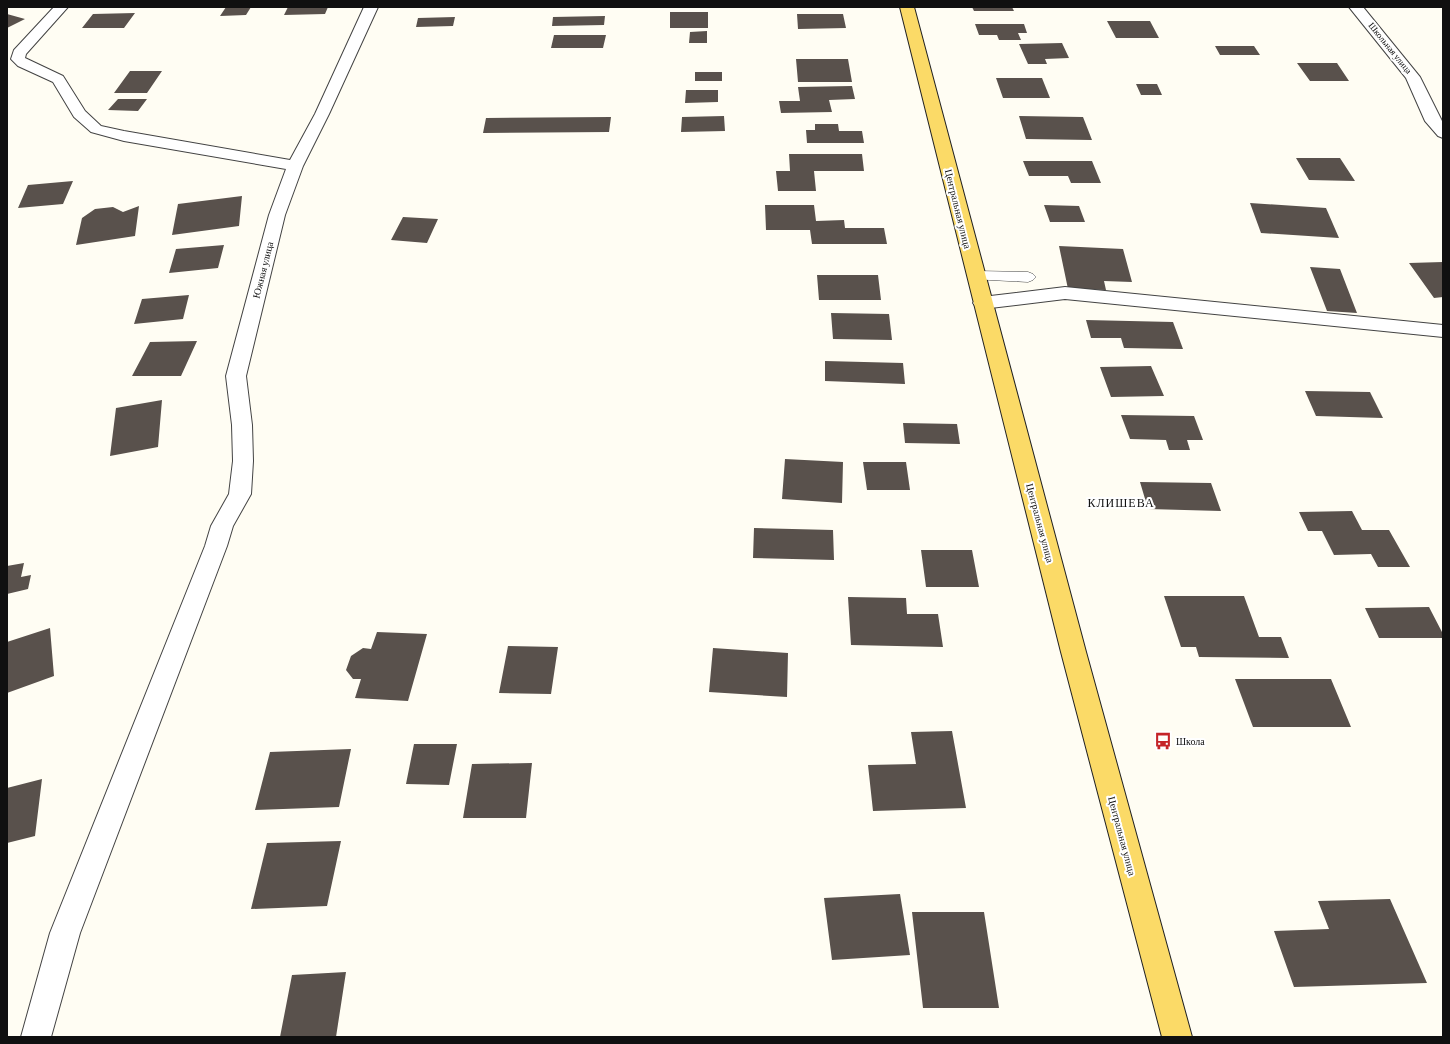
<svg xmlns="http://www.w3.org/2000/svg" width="1450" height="1044" font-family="'Crimson Pro',serif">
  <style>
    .building { fill: #59514c }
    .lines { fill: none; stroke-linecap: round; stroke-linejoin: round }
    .service-casing { stroke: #434343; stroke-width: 1 }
    .minor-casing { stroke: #434343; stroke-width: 2 }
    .primary-casing { stroke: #212121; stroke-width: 2 }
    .service { fill: #fff; fill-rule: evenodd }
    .minor { fill: #fff; fill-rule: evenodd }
    .primary { fill: #fbda67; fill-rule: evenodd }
    .labels { text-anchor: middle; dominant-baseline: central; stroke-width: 4; stroke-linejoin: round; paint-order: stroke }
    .far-street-label { font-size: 9px; fill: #101010; stroke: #fff }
    .street-label { font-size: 10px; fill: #101010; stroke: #fff }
    .poi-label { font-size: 10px; fill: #101010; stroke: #fff; text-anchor: start }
    .quarter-label { font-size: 12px; letter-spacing: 1px; fill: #101010; stroke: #fff }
  </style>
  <rect width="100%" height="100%" fill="#fffdf3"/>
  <path class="building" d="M226,7H251L246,15L220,16Z
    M288,7H328L325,14L284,15Z
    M972,7H1012L1014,11H974Z
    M670,12H708V28H670Z
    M135,13L124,28H82L93,14Z
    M7,14L25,19L7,28Z
    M797,14H843L846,28L798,29Z
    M605,16L604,25L552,26L553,17Z
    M455,17L453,26L416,27L418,18Z
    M1107,21H1150L1159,38H1116Z
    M975,24H1024L1027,33H1018L1021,40H999L997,35H979Z
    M707,31V43H689L690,32Z
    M554,35H606L603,48H551Z
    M1062,43L1069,58L1045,59L1047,64H1028L1019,44Z
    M1215,46H1254L1260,55H1220Z
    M796,59H848L852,82H798Z
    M1297,63H1337L1349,81H1310Z
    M130,71H162L147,93H114Z
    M695,72H722V81H695Z
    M996,78H1042L1050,98H1003Z
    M1136,84H1157L1162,95H1141Z
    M852,86L855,99L829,100L832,112L781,113L779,101H800L798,87Z
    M686,90H718V102L685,103Z
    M118,99H147L138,111L108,110Z
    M724,116L725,131L681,132L682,117Z
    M1019,116L1083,117L1092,140L1026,139Z
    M611,117L609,132L483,133L486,118Z
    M815,124H838L839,131H862L864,143H807L806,130H815Z
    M789,154H862L864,171H814L816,191H778L776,171H790Z
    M1296,158H1340L1355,181L1309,180Z
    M1023,161H1092L1101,183H1071L1068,176H1029Z
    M73,181L63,204L18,208L28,185Z
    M242,196L239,226L172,235L178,204Z
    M1250,203L1326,208L1339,238L1261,233Z
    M765,205H814L816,221L844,220L845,228H884L887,244H812L810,230H766Z
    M1044,205L1079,206L1085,222H1050Z
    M139,206L135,236L76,245L82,218L95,209L113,207L123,212Z
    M403,217L438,219L427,243L391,240Z
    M224,245L218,268L169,273L176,249Z
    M1059,246L1123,249L1132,282L1104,281L1106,290L1068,289Z
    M1443,262V297L1434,298L1409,263Z
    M1310,267L1340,269L1357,313L1327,311Z
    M817,275H878L881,300H819Z
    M189,295L183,319L134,324L142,299Z
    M831,313L889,314L892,340L833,339Z
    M1086,320L1173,322L1183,349L1124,348L1121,338H1091Z
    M197,341L181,376H132L150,342Z
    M825,361L903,363L905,384L825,381Z
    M1151,366L1164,396L1111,397L1100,367Z
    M1305,391L1370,392L1383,418L1316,416Z
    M162,400L158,447L110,456L116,408Z
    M1121,415L1194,416L1203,440H1187L1190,450H1169L1166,440L1130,439Z
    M903,423L957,424L960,444L905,443Z
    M785,459L843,462L842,503L782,499Z
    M863,462H906L910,490H867Z
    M1140,482L1211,483L1221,511L1148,509Z
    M1352,511L1362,530H1389L1410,567H1378L1371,554L1334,555L1322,531H1308L1299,512Z
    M754,528L833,530L834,560L753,558Z
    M921,550H972L979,587H926Z
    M24,563L21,577L31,575L28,589L7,594V566Z
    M1164,596H1244L1259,637H1281L1289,658L1199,657L1196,647H1181Z
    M848,597L906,598L907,614H938L943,647L851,645Z
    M1429,607L1443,634V638H1379L1365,608Z
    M50,628L54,676L7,693V642Z
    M377,632L427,634L408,701L355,698L361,679H353L346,670L351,656L363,648L371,649Z
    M508,646L558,647L551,694L499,693Z
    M713,648L788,653L787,697L709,692Z
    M1235,679H1331L1351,727H1253Z
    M952,731L966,808L873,811L868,765L916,764L911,732Z
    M414,744H457L449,785L406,784Z
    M351,749L339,807L255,810L270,752Z
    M532,763L526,818H463L472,764Z
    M42,779L35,836L7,843V788Z
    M341,841L327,906L251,909L267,843Z
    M900,894L910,955L832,960L824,898Z
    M1390,899L1427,983L1294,987L1274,931L1329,929L1318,901Z
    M912,912H984L999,1008H923Z
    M346,972L336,1037H280L292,975Z"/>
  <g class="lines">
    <g class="service-casing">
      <path id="service" d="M976,271L1028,272L1033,274L1036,277L1033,280L1028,282L971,279L968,276L971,273Z"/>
    </g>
    <g class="minor-casing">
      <path id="minor" d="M54,7H68L26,54L25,58L63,76L85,111L101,126L124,131L290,160L315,114L364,7H378L329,114L303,166L285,215L246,376L252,425L253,461L251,494L233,526L227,546L80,933L51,1037H21L50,933L205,546L211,526L229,494L233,461L232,425L226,376L269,215L286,169L124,141L91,132L74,117L53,82L18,66L11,59L14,50Z
        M1349,7H1363L1420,77L1443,123V138L1438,136L1425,121L1406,78Z
        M1065,287L1443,325V337L1065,299L982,309L976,307L973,303L976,299L982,297Z"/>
    </g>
    <g class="primary-casing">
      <path id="primary" d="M900,7H914L1086,652L1192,1037H1162L1061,652Z"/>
    </g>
    <use href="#service" class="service"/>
    <use href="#minor" class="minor"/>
    <use href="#primary" class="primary"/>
  </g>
  <defs>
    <g id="bus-bare" transform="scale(1.38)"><path d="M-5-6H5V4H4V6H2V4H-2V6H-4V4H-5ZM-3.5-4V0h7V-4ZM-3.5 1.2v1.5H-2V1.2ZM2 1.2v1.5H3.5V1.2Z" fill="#c52428" stroke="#fff" stroke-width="2.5" paint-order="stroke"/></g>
  </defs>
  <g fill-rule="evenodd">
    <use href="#bus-bare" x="1163" y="741"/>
  </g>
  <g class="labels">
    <g class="far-street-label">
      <text transform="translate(1390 48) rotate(51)">Школьная улица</text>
    </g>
    <g class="street-label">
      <text transform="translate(958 209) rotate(76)">Центральная улица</text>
      <text transform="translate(263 270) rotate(-76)">Южная улица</text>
      <text transform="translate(1040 523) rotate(75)">Центральная улица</text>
      <text transform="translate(1122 836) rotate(75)">Центральная улица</text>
    </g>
    <g class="poi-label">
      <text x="1176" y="741">Школа</text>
    </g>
    <g class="quarter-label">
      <text x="1121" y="503">КЛИШЕВА</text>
    </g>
  </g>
  <rect width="1450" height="1044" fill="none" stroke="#101010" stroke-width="16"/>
</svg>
